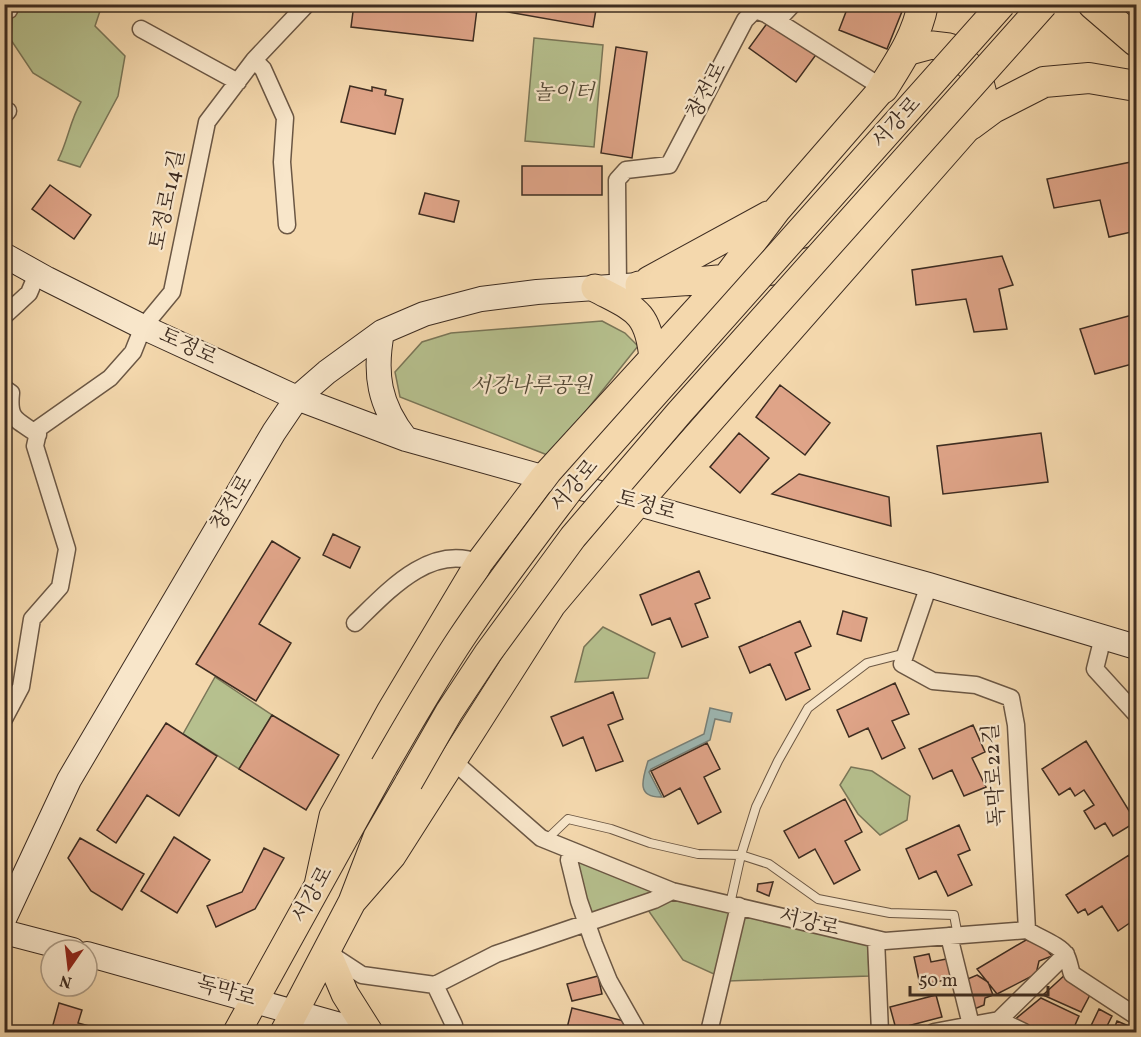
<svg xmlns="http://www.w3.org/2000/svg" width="1141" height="1037" font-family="Vollkorn,'Noto Serif KR',serif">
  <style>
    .green { fill: #b6c08e; stroke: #7a7658; stroke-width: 1.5 }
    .water { fill: #9eb8b3; stroke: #778079; stroke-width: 1.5 }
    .building { fill: #dfa488; stroke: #3d2c21; stroke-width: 1.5 }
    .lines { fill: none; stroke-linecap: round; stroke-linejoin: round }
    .lane-casing { stroke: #6b5744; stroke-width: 10 }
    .street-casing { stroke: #6b5744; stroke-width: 19 }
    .secondary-casing { stroke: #3d2c21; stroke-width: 26 }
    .primary-casing { stroke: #3d2c21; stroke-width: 29 }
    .highway-casing { stroke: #3d2c21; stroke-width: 32 }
    .lane { stroke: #f8e6ca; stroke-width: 8 }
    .street { stroke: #f8e6ca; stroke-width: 16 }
    .secondary { stroke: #f8e6ca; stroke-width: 24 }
    .primary { stroke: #f4d8ad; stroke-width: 27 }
    .highway { stroke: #f4d8ad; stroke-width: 30 }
    .primary-bridge-casing { stroke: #3d2c21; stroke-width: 29; stroke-linecap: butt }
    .primary-bridge { stroke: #f4d8ad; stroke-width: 27 }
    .labels { text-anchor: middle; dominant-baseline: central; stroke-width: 4.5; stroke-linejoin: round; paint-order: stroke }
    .street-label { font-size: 21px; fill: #3d2c21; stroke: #f8e6ca }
    .park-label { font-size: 21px; font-style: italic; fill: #554a37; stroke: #f8e6ca }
  </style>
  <rect width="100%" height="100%" fill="#f4d8ad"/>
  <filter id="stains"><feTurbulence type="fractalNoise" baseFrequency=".00333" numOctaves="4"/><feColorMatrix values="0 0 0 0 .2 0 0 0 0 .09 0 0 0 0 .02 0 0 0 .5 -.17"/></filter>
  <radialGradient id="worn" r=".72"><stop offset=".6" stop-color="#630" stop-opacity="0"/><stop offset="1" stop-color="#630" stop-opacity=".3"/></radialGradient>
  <path class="green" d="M13,5H102L95,26L125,56L118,96L80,167L58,160C68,141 70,120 81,102L33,73L11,40Z
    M534,38L603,45L594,147L525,141Z
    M602,321L625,333L638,346L550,456L400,397L395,372L422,342L451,333Z
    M603,627L655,653L648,678L575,682L584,647Z
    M215,677L272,715L239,769L183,734Z
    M851,767L872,771L910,796L907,820L880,835L858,814L840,785Z
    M573,856L662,892L590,917Z
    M671,897L733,911L716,975L683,960L648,910Z
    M745,914L868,944L869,976L728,981Z"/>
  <path class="water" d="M710,708L732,713L730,722L715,719L710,740L651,769L649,772L662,797C635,798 643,778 648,761L704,734Z"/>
  <path class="building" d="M354,4H437L477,9L473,41L351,27Z
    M504,4H597L593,27L503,11Z
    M849,4H905L887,49L839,30Z
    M771,18L818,52L796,82L749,48Z
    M616,47L647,52L632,158L601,153Z
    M350,86L372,91V87L386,90L385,95L403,99L395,134L341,122Z
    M1136,161V191H1135L1136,231L1109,237L1100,200L1054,208L1047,179Z
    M522,166H602V195H522Z
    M50,185L91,215L74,239L32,209Z
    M425,193L459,201L454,222L419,214Z
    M1002,256L1013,285L999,289L1007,329L974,332L966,299L916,305L912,270Z
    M1136,314V363L1095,374L1080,329Z
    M780,385L830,423L805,455L756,417Z
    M739,433L769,458L740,493L710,467Z
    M1041,433L1048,482L943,494L937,446Z
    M799,474L889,497L891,526L772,494Z
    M333,534L360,547L350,568L323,555Z
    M272,541L300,558L259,624L291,643L256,701L196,664Z
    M699,571L710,598L695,604L708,637L682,647L670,618L652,625L640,595Z
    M843,611L867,618L861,641L837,634Z
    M800,621L811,646L795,653L810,689L786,700L770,664L750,673L739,647Z
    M895,683L909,714L892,721L905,748L882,759L868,728L849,737L837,710Z
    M613,692L623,719L608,725L623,761L596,771L583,737L563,746L551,717Z
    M272,715L339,755L306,810L239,769Z
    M166,723L217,756L179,816L147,795L116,843L97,830Z
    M973,725L985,752L972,758L986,787L964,796L952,770L933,779L919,749Z
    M1086,741L1136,822L1113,836L1105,823L1095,829L1084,811L1094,805L1084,790L1075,796L1070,788L1059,795L1042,769Z
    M707,743L720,769L704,777L721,812L698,824L680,788L664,797L651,771Z
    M845,799L862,832L845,841L860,870L834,884L815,849L799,858L784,831Z
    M959,825L970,850L958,855L972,885L948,896L936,871L919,879L906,849Z
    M174,837L210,860L177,913L141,891Z
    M80,838L144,874L122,910L91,891L68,858Z
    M264,848L284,858L255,909L216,927L207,906L242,892Z
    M1129,855L1136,867V924L1134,920L1118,931L1102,906L1088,915L1085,909L1078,913L1066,895Z
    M773,882L769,896L757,891L758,884Z
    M1026,940L1041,944L1052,956L1039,961L1036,974L997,994L977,969Z
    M929,954L931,962L952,958L956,978L920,985L914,957Z
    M1067,973L1091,993L1081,1012L1043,995Z
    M977,975L988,982L993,995L985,998L984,1005L972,1010L963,981Z
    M598,976L602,994L572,1001L567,984Z
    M936,995L942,1017L896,1029L890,1007Z
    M1041,998L1079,1016L1072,1032H1039L1013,1021Z
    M59,1003L82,1010L78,1023L111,1032H51Z
    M572,1008L632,1023L630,1032H566Z
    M1099,1009L1112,1016L1104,1032H1088Z
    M1117,1021L1136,1029L1134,1032H1113Z"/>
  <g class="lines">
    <g class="lane-casing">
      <path id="lane" d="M546,840L568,819L611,829L650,843L698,854L741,855L769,864L818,899L890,913L954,915L958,936
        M730,904L741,855L756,807L778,761L808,708L867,663L906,653"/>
    </g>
    <g class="street-casing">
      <path id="street" d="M4,12L9,10
        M777,21L793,4
        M141,29L238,82
        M254,60L263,69L285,118L282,162L287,225
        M4,115L8,111
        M618,286L617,180L626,170L669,165L745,20L755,10L766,14L883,88
        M4,316L29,293L37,274
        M4,388L11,393C8,421 17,419 38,435
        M929,585L902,664L933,681L976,685L1011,698L1016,725L1027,930C1037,937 1060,945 1066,955C1069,960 1070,969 1072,974L1136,1016
        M355,623C387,592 430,543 479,563
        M1103,637L1095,669L1136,714
        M4,719L21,687L32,619L60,587L67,549L35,446L39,428L110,378L133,352L143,327L172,292L207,122L254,60L307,4
        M452,760L541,838L672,891L885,941L1027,930
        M571,850L569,860L579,901L594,944L609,981L638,1032
        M949,936L971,1025
        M876,939L880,1032
        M330,954L362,975L435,985L454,1025L452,1032
        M435,985L496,954L654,900L672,891
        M999,1020L1024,1032
        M709,1032L739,906
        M934,1032L999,1020L1066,954"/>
    </g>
    <g class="secondary-casing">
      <path id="secondary" d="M4,255L47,279L143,327L297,398L406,439L929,585L1136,647
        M382,332C374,374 379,405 406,439
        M4,919L69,780L274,432L297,398L327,372L382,332L424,314L481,299L537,292L639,285
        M4,932L73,950
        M87,954L365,1032"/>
    </g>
    <g class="primary-casing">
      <path id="primary" d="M649,280L768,215
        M639,285C700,281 771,278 827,255
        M595,288C634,309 648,310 653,358
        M318,885L333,816L390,712L479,563L543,478L725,279L777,210L883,88
        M352,902L392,856L552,605L637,504L970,125L984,98L978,74L949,47L932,45L906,52
        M327,952L345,994L369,1032
        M237,1032L384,766
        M284,1032L352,902L377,837L409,782"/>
    </g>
    <g class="highway-casing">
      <path id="highway" d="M1093,4L1136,41
        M883,88C900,61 917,36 923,4
        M970,125L993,108L1044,82L1089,78L1136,86"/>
    </g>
    <use href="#lane" class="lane"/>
    <use href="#street" class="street"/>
    <use href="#secondary" class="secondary"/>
    <use href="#primary" class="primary"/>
    <use href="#highway" class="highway"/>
    <g class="primary-bridge-casing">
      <path id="primary-bridge" d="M384,766C409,723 434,679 462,637C496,586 533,538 570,489L1002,4
        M409,782L449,712L488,653L573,537L679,413L1044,4"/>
    </g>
    <use href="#primary-bridge" class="primary-bridge"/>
  </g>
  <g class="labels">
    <g class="street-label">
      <text transform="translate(707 91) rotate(-62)">창전로</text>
      <text transform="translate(897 123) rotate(-48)">서강로</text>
      <text transform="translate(168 200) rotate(-78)">토정로14길</text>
      <text transform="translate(188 347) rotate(25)">토정로</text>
      <text transform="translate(575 486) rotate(-50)">서강로</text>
      <text transform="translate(232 503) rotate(-59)">창전로</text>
      <text transform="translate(646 506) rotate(16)">토정로</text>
      <text transform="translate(995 775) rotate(-94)">독막로22길</text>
      <text transform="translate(313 895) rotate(-61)">서강로</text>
      <text transform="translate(809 923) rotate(13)">서강로</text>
      <text transform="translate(226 992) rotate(16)">독막로</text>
    </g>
    <g class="park-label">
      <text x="564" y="93">놀이터</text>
      <text x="531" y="386">서강나루공원</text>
    </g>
  </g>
  <rect width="1141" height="1037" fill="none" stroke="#f4d8ad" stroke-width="24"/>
  <rect x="6" y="6" width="1129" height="1025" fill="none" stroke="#3d2c21" stroke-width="3"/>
  <rect x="12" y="12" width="1117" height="1013" fill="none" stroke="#3d2c21" stroke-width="1.5"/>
  <g transform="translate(69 968) rotate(194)"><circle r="28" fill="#f8e6ca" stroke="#ad9c86" stroke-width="1.5"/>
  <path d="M0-4.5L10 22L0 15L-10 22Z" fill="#8f2418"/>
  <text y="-9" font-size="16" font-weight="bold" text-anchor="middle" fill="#3d2c21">N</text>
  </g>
  <path d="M910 986v9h138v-9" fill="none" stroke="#3d2c21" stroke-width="3"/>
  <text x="919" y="986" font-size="18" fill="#3d2c21" stroke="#f8e6ca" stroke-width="4.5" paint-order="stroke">50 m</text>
  <rect width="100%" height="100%" filter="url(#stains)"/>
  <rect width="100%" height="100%" fill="url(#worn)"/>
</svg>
